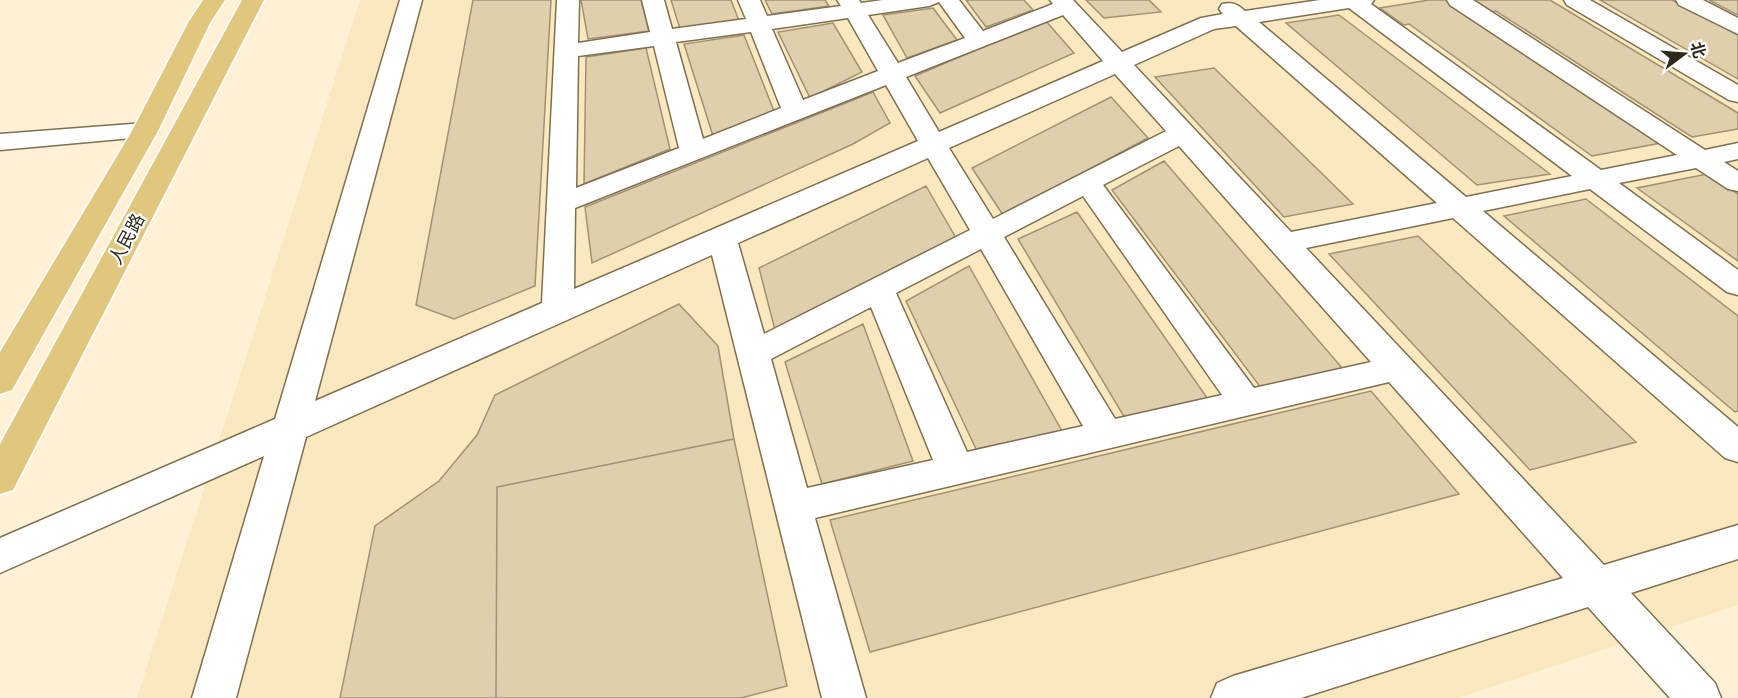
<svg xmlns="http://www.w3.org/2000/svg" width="1738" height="698" font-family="Montserrat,'Noto Sans SC',sans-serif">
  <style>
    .built { fill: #fce8be }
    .building { fill: #dfcfad; stroke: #a19272; stroke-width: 1.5 }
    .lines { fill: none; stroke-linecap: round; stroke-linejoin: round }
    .minor-casing { stroke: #7e7050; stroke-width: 3 }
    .major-casing { stroke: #fff; stroke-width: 3 }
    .minor { fill: #fff; fill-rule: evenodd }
    .major { fill: #e1c67d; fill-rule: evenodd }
    .labels { text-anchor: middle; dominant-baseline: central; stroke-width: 4.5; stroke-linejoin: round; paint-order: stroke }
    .street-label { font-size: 18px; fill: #2f291c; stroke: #fff }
  </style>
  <rect width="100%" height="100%" fill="#fef1d5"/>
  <path class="built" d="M360,0H1738V605L1458,698H137Z"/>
  <path class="building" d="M473,0H551L535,286L454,319L416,305Z
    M581,0H641L649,31L588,39Z
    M671,0H731L739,21L680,29Z
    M765,0H825L829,6L772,14Z
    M966,0H1024L1033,10L986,27Z
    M1086,0H1149L1161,12L1104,18Z
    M1429,0H1446L1661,143L1592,156L1409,24L1404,25L1380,8Z
    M1473,0H1550L1738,113V129L1692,137L1496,11L1492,12Z
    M1600,0H1672L1738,35V79Z
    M1709,0H1738V15Z
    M933,8L957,40L907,58L883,15Z
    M1339,15L1550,174L1477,185L1286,23Z
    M1045,20L1074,53L940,113L915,76Z
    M833,23L862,72L810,98L778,32Z
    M744,35L774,111L713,136L684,44Z
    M646,48L670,149L584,184L586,57Z
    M1214,68L1353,204L1284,217L1155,77Z
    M873,92L890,123L853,144L592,263L585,207Z
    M1111,97L1148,138L1003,215L972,168Z
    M1164,161L1343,369L1261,388L1112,190Z
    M1707,174L1738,194V261L1637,188Z
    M926,186L956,238L775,330L759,268Z
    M1586,199L1738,316V411L1735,412L1504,216Z
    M1077,212L1210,402L1126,420L1018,239Z
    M1418,236L1636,442L1530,470L1329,254Z
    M969,266L1062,431L976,449L906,301Z
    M679,304L718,346L734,439L787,686L741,698H340L375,526L439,481L477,435L495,395Z
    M863,324L913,461L822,484L785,362Z
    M1371,391L1459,494L870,652L830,520Z
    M734,439L787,686L741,698H496L497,487Z"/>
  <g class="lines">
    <g class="minor-casing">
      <path id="minor" d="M400,0H422L315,401L542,303L557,0H579L578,43L650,32L642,0H664L672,29L746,19L738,0H760L767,16L841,6L837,0H859L861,3L883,0H959L983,31L1053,4L1050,0H1073L1122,52L1201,18L1223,14L1219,9L1222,4C1233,2 1237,4 1245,11L1320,0H1374L1371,4L1601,170L1677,155L1450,5L1447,0H1473L1705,150L1738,143V159L1724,162L1738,171V191L1728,189L1696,168L1619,183L1738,270V295L1727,292L1590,189L1483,211L1738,427V462L1725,458L1453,218L1306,248L1604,565L1738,525V559L1631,593L1715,683L1721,698H1670L1588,607L1301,698H1211L1217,683L1233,676L1563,578L1389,382L815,518L866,698H822L712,255L306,437L236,698H192L264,456L0,573V538L275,419ZM939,2L965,38L898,63L868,15L929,6ZM1349,8L1572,176L1466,197L1259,22ZM1063,15L1103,61L939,132L906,77ZM848,18L878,71L803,100L772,29ZM1236,26L1437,203L1291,232L1134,65L1214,29ZM751,32L781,108L703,139L676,42ZM654,46L679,148L576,188L578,56ZM1115,74L1166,131L993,219L949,148ZM886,85L918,141L574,289L575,208ZM1179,146L1371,362L1254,388L1103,185ZM928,158L970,230L764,334L738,243ZM1083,196L1222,395L1115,419L1004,237ZM981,249L1083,426L967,452L896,293ZM871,307L933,460L807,488L771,359Z
        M1564,0H1590L1738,85V102L1729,100L1567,5Z
        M1676,0H1703L1738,18V34L1679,5Z
        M145,123L154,126L158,131L154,136L0,150V134Z"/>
    </g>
    <g class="major-casing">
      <path id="major" d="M203,0H225L210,23L158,131L12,390L0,394V352L132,131L188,23Z
        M242,0H264L13,490L0,494V444Z"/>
    </g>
    <use href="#minor" class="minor"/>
    <use href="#major" class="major"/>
  </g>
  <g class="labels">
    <g class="street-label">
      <text transform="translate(127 239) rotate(-62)">人民路</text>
    </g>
  </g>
  <g transform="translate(1684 54) rotate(74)" stroke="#ffffff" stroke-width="4.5" paint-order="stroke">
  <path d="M0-4.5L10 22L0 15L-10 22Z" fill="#2f291c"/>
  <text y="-9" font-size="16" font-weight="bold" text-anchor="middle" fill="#2f291c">北</text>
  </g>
</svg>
